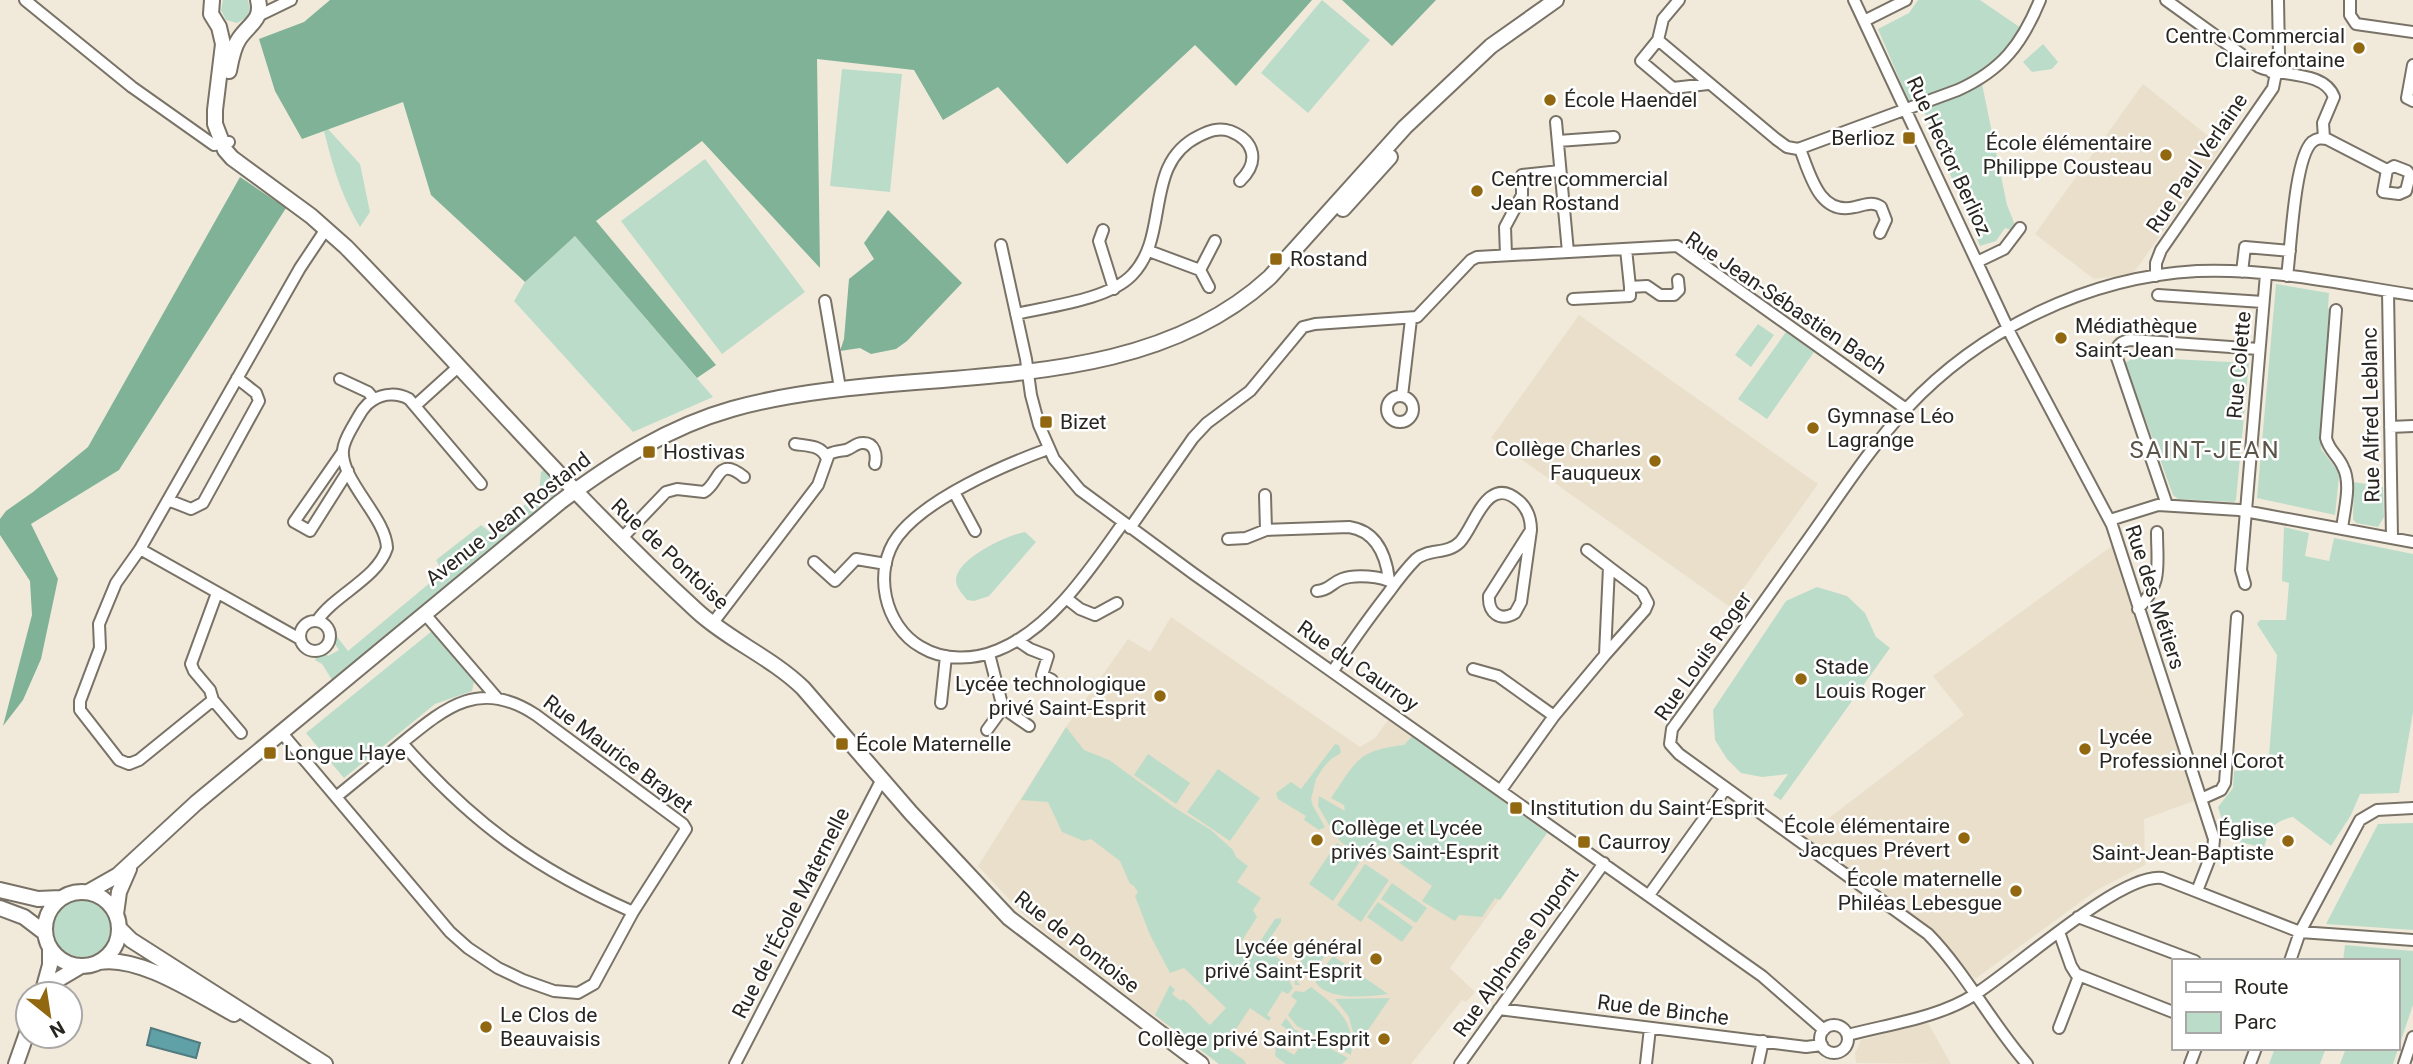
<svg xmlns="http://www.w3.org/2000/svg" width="2413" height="1064" font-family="Roboto,sans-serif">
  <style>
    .built { fill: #e9dfca }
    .green { fill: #bcdcca }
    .forest { fill: #7fb296 }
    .water { fill: #60a0a7; stroke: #507b7f; stroke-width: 2 }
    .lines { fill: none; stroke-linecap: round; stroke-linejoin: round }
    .street-casing { stroke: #797266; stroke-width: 14 }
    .secondary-casing { stroke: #797266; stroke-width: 18 }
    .street { stroke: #fff; stroke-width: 10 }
    .secondary { stroke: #fff; stroke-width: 14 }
    .poi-dot { fill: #916710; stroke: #fff; stroke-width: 2.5 }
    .labels { text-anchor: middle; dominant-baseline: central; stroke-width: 5; stroke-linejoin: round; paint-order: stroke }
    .poi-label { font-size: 21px; fill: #292621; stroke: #fff; text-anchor: start }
    .street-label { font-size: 21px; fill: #292621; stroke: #fff }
    .quarter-label { font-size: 24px; letter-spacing: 2px; fill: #5b5549; stroke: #fff }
  </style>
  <rect width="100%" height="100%" fill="#f1eadb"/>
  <path class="built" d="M2143,84L2222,147L2133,274L2094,279L2035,234Z
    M1579,315L1818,484L1730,607L1491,438Z
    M2112,546L2197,800L2144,819L2145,865L2097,890L1975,979L1924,923L1804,837L1964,715L1933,676Z
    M1171,617L1360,747L1375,738L1389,719L1547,833L1450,968L1475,992L1466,1002L1462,1000L1411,1064H1219L1064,949L1022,913L978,866L1066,727L1128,639L1150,652Z
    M1928,1023L1951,1064L1856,1063L1855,1053L1861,1040Z"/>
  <path class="green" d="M223,0H248L250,9L247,17L237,23L226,20L221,10Z
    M1322,0L1370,40L1308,113L1261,73Z
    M1918,0H1980L2021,28C2014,38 2007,51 1998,59C1973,82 1940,91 1909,102L1878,29L1909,13Z
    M2043,44L2058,62L2052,69L2032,72L2023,62Z
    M842,69L902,74L890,192L830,186Z
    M1982,84L2007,205L2015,225L2011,230L2005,228L1996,241L1980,246L1923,109Z
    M328,129L360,164L370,212L360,227C341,195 333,167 324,131Z
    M705,159L805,292L722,354L621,221Z
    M575,236L713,397L633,432L514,301L525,282Z
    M2276,284L2329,293L2328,308L2332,312L2321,449L2338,471L2339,477L2335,515L2257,498Z
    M1758,324L1774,335L1751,367L1735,355Z
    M1786,332L1814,352L1767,419L1738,399Z
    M2135,357L2249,363L2236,500L2234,502L2178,499L2173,495L2125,363Z
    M545,469L556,482L554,495L334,683L322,664L315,660L317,655L324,651L328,656L339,650L333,641L335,634L348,651L443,572L436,560L481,525L491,533L539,493L541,472Z
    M2354,482L2383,487L2384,517L2378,527L2356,523L2353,519Z
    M2284,527L2309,533L2305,556L2329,561L2334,538L2413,554V712L2399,793L2360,794L2351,815L2331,846L2293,817C2273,821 2269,830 2264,848L2228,839L2218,807L2233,788L2234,771L2268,768L2277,655L2257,624L2260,620H2286L2289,583L2282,581Z
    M1025,532L1036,542L989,596L974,601L967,600C963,594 956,588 956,581C955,559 1007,535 1025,532Z
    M1817,587L1847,596L1865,613L1876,637L1890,648L1781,800L1773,795L1788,774L1762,777L1741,773L1727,759L1715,740L1713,710L1786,601Z
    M432,631L474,682L472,691L435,704L344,778L306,733Z
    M1066,727L1084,750L1109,760L1175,808L1211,830L1233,850L1236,857L1248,866L1237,882L1261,898L1253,910L1257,917L1236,950L1249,958L1275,919L1281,918V922L1264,947L1293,970L1289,980L1293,988L1288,994L1282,991L1267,1015L1271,1018L1269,1021L1250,1008L1230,1038L1228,1036L1222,1045L1244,1060L1246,1064H1219L1155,1015L1170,985L1175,990L1172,994L1181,1001L1183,999C1194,1007 1200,1017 1210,1025L1226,1008L1184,968L1170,973L1150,935L1135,896L1138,892L1133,885L1130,884L1120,861L1091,839L1084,841L1062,832L1048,802L1021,800Z
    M1412,736L1547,833L1500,900L1495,898L1482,917L1459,915L1455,921L1422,901L1432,886L1376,846L1365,860L1341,842L1333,832L1318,806L1319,796L1345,811L1344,805L1331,798C1356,762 1357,750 1404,745Z
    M1335,744L1339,745L1341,753L1331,759L1323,768L1316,779L1311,799L1313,806L1325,827L1319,830L1304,820L1306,816L1278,799L1276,793L1291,782L1301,789Z
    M1148,754L1190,783L1176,804L1134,775Z
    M1218,769L1260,798L1230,841L1187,812Z
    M2413,823V930L2326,924L2378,824Z
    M1337,843L1361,860L1333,901L1309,884Z
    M1365,864L1389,880L1361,922L1337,905Z
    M1392,883L1427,908L1416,923L1381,899Z
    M53 928a29 29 0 1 1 58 0a29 29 0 1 1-58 0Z
    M1378,902L1413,927L1402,942L1367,917Z
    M1316,941L1329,950L1310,977L1300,973L1296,974L1295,979L1300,985H1295C1291,970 1308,953 1316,941Z
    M2345,945L2413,951V1005L2393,1064H2340L2346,1048H2397V961H2343Z
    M1333,956L1336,958L1388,994C1367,997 1330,1001 1316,983V978Z
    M1311,987C1335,1005 1356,1021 1351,1055L1297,1026L1288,1015L1297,1001L1291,996L1295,991L1304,992Z
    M1390,998L1359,1043H1356L1349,1017L1335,999Z
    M1286,1018L1294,1029L1348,1058L1342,1064H1286L1275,1056L1276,1044L1294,1055L1304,1041L1281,1025Z
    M2275,1048H2326L2320,1064H2269Z"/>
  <path class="forest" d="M330,0H1312L1236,86L1195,45L1067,164L998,87L943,120L914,70L817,59L820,268L702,141L596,221L716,365L697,378L575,236L525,282L431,195L403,102L302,139L275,91L259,39L304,22Z
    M1342,0H1436L1392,46Z
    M240,177L286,208L119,470L31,524L58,579L41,659L23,700L3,726L32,615L30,581L0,535V519L6,511L33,492L88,447Z
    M888,210L962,283L907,341L896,349L871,354L860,348L840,351L844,339L849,279L874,259L864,243Z"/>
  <path class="water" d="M151,1028L200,1043L196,1058L147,1045Z"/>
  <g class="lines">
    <g class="street-casing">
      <path id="street" d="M25,0L132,87L214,145L229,142
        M1679,0L1663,19L1658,40L1641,61L1673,88L1708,84
        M1854,0L2012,337L2112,525L2214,839L2213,850L2197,891
        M2166,0L2259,67C2280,77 2324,70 2334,97L2323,123L2324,138
        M2350,0V15L2356,24L2413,32
        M258,16L291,0
        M1864,21L1906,0
        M1658,40L1776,139L1787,147L1798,149L1958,90C2002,70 2022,44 2040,0
        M2413,65L2407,98L2413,101
        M2271,72L2279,54L2278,0
        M1556,122L1568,252
        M1558,141L1614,137
        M1800,149C1810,174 1819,216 1855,207C1865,205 1872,201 1881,207L1886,220L1880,233
        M1103,230L1099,241L1114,289
        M1001,245L1026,359L1031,395L1039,425L1054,459L1080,490L1194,574L1762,976L1824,1030
        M1626,249L1630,287
        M1149,251L1200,270L1215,241
        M1506,255L1505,227L1522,195V175L1560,171
        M1977,262L2004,249L2020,228
        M1200,270L1209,287
        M2242,272L2245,247L2290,251
        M2156,276V263L2161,250L2273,88L2276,73
        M2287,276C2291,249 2294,159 2312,142C2317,138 2321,138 2327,139L2387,170L2394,166L2407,171L2410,175L2406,191L2399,194L2383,192L2387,170
        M2388,291L2392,538
        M2158,295L2263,302
        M1573,299L1630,296V287L1647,286L1660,295H1674L1679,290L1678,280
        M825,301L840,388
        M2336,310L2326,438C2329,451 2338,455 2343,467C2352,484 2344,510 2342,529
        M1016,314C1050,306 1108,300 1132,275C1171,235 1142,164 1199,136C1209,131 1219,127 1230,131C1255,141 1260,162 1240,181
        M340,379L368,392L374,399
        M1402,396L1411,319
        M1387 409a13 13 0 1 1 26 0a13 13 0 1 1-26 0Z
        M416,405L458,367
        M2390,427L2413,426
        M795,444C807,446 821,445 826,457
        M1048,449C1004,465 927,498 898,536C872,570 884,626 921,647C944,661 974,660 998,650C1051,629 1091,568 1123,523
        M342,453L294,522L310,531L348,471
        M954,492L975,531
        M1265,495L1266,530
        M168,500L191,509L203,503L259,401L256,393L237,378
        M2167,505L2117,358C2114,347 2120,341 2131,340L2259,349
        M2110,520L2158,505L2239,510L2413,542
        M1130,528L1193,438L1207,423L1250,391L1303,327L1315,324L1417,317L1471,260L1477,257L1677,246L1906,409
        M621,539L666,492L677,489L704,492C720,483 717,455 744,477
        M1228,539L1246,538L1266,530L1349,527C1376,531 1386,555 1389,580
        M140,549L300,639
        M814,562L835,581L856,559L886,564
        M2245,584L2241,570L2266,274
        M1317,591C1330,590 1331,583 1342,579C1355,574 1382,576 1393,583
        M217,593L191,664L194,671L210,690L213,700L241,733
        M1066,598L1080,609L1095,615L1117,603
        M2138,609C2163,583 2157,566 2157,532
        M424,613L497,698
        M317,621C335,594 377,579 387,548C386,517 340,480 343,450C344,441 349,433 353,426C359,416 363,406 373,400C384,393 398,393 409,399L481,484
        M300 636a15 15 0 1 1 30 0a15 15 0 1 1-30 0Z
        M712,624L818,485L829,454C835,451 840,451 846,450C852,448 856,443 862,443C875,442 877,455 875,464
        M1017,640L1030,649L1048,656L1042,675L1052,680
        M989,654L1003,708L1029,726
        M1605,655L1645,610L1648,603L1642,592L1609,567
        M1473,669L1498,676L1554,716
        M1333,671C1350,644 1369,618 1389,592C1397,581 1406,569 1416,559C1429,548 1447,555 1460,542C1475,526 1487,473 1519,501C1528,509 1531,518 1531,530L1521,602L1515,613C1500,622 1488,613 1489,596L1531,530
        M213,700L139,760L129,764L119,760L80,710V701L100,648L99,624L116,583L140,549L300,268L326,229
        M941,703L946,656
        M987,730L1003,708
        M281,732L450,932L468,948L498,968L523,980L554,991L578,993L594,984L633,912L686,829L683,824L536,715C480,678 446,707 402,743C380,761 358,779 336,797
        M402,743C473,824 536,869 633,912
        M1501,790L1554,716L1605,655L1609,567L1587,550
        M2201,799L2221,790L2225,783L2237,617
        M1649,895L1726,788
        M2078,917L2195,961
        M2059,932L2071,966L2076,974L2173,1012
        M2290,961L2300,932L2360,820L2377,810L2413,808
        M1499,1009L1806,1047L1822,1045
        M1820 1039a14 14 0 1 1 28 0a14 14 0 1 1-28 0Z
        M2059,1028L2079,976
        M1848,1035C1889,1024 1938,1018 1974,995C2013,971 2121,872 2162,878L2300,932L2413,940
        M735,1064L882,779
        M1460,1064L1604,863
        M1646,1064L1650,1028
        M1758,1064L1763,1041
        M2027,1064C1991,1023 1966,973 1928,934L1679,754L1670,744L1672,729C1716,669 1759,609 1802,548C1836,501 1867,451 1907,408C1981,329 2088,277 2197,271C2269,268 2342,284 2413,295
        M2190,1064L2196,1048
        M2250,1064L2256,1048
        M2404,1064L2413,1037"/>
    </g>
    <g class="secondary-casing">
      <path id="secondary" d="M212,0L211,14L219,27L223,44L215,110V124L225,150L232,158L311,216L346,247C464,368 572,496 696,610C728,640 771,657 803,688L911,813L1009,918L1201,1064
        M229,71C231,60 233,48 239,39C249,24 263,20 258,0
        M1343,209L1390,157
        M0,890L38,899L61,898
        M45 929a37 37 0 1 1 74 0a37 37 0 1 1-74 0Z
        M88,892L118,875L196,803L560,502C612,463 668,427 732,409C906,360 1129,407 1270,277L1405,127L1491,46L1556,0
        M0,908L24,917L45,933
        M116,914L119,892L129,869
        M119,928L131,940L325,1064
        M99,962C140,955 198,995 234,1014
        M42,994L50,965V948
        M47,994L59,979L81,966
        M16,1064L28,1030"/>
    </g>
    <use href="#street" class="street"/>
    <use href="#secondary" class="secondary"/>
  </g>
  <g class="poi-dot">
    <circle cx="2359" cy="48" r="7"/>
    <circle cx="1550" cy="100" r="7"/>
    <rect x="1902" y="131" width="14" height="14" rx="3.5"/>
    <circle cx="2166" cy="155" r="7"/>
    <circle cx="1477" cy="191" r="7"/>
    <rect x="1269" y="252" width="14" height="14" rx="3.5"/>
    <circle cx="2061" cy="338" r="7"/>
    <rect x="1039" y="415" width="14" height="14" rx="3.5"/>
    <circle cx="1813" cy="428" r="7"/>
    <rect x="642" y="445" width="14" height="14" rx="3.5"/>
    <circle cx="1655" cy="461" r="7"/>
    <circle cx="1801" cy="679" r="7"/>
    <circle cx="1160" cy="696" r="7"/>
    <rect x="835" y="737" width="14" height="14" rx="3.5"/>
    <circle cx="2085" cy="749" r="7"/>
    <rect x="263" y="746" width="14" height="14" rx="3.5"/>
    <rect x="1509" y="801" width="14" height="14" rx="3.5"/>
    <circle cx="1964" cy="838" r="7"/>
    <circle cx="1317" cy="840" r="7"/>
    <circle cx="2288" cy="841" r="7"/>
    <rect x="1577" y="835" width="14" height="14" rx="3.5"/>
    <circle cx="2016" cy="891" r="7"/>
    <circle cx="1376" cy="959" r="7"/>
    <circle cx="486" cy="1027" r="7"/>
    <circle cx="1384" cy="1039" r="7"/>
  </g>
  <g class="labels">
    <g class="poi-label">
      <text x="2345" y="36" text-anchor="end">Centre Commercial<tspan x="2345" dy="24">Clairefontaine</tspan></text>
      <text x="1564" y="100">École Haendel</text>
      <text x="1895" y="138" text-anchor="end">Berlioz</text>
      <text x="2152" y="143" text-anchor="end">École élémentaire<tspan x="2152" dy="24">Philippe Cousteau</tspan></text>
      <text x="1491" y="179">Centre commercial<tspan x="1491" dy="24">Jean Rostand</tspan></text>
      <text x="1290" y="259">Rostand</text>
      <text x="2075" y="326">Médiathèque<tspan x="2075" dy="24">Saint-Jean</tspan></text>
      <text x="1827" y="416">Gymnase Léo<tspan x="1827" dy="24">Lagrange</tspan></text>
      <text x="1060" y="422">Bizet</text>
      <text x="1641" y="449" text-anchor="end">Collège Charles<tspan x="1641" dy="24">Fauqueux</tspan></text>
      <text x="663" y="452">Hostivas</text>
      <text x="1815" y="667">Stade<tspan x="1815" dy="24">Louis Roger</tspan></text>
      <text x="1146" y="684" text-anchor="end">Lycée technologique<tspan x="1146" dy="24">privé Saint-Esprit</tspan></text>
      <text x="2099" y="737">Lycée<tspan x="2099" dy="24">Professionnel Corot</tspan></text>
      <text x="856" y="744">École Maternelle</text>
      <text x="284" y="753">Longue Haye</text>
      <text x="1530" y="808">Institution du Saint-Esprit</text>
      <text x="1950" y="826" text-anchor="end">École élémentaire<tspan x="1950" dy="24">Jacques Prévert</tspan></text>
      <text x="1331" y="828">Collège et Lycée<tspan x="1331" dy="24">privés Saint-Esprit</tspan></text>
      <text x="2274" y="829" text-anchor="end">Église<tspan x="2274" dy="24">Saint-Jean-Baptiste</tspan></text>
      <text x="1598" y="842">Caurroy</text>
      <text x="2002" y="879" text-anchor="end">École maternelle<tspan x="2002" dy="24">Philéas Lebesgue</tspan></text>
      <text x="1362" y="947" text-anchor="end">Lycée général<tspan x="1362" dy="24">privé Saint-Esprit</tspan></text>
      <text x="500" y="1015">Le Clos de<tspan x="500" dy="24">Beauvaisis</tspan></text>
      <text x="1370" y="1039" text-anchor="end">Collège privé Saint-Esprit</text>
    </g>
    <g class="street-label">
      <text transform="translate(1949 156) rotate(65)">Rue Hector Berlioz</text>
      <text transform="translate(2197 163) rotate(-56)">Rue Paul Verlaine</text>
      <text transform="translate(1786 303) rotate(34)">Rue Jean-Sébastien Bach</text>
      <text transform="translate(2239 365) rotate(-85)">Rue Colette</text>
      <text transform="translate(2371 415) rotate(-91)">Rue Alfred Leblanc</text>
      <text transform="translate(508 519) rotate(-38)">Avenue Jean Rostand</text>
      <text transform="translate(670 554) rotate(43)">Rue de Pontoise</text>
      <text transform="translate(2155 597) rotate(72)">Rue des Métiers</text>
      <text transform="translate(1703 656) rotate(-55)">Rue Louis Roger</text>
      <text transform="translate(1358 666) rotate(35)">Rue du Caurroy</text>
      <text transform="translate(618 754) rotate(37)">Rue Maurice Brayet</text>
      <text transform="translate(791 913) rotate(-63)">Rue de l'École Maternelle</text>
      <text transform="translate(1077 942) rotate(38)">Rue de Pontoise</text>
      <text transform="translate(1516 952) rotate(-55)">Rue Alphonse Dupont</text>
      <text transform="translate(1663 1010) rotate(7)">Rue de Binche</text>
    </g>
    <g class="quarter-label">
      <text x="2205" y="450">SAINT-JEAN</text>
    </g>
  </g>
  <rect x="2172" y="959" width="228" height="91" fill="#ffffff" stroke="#a9a8a6" stroke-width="2"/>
  <rect x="2186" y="982" width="35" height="10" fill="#ffffff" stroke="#a9a8a6" stroke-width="2"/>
  <text x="2234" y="994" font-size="21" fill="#292621">Route</text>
  <rect x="2186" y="1012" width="35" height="21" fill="#bcdcca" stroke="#a9a8a6" stroke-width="2"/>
  <text x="2234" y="1029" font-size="21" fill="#292621">Parc</text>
  <g transform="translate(49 1015) rotate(150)"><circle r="33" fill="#ffffff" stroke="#a9a8a6" stroke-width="2"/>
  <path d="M0-5L12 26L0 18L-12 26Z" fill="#916710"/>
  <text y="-10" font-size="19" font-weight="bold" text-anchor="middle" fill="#292621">N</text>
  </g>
</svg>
